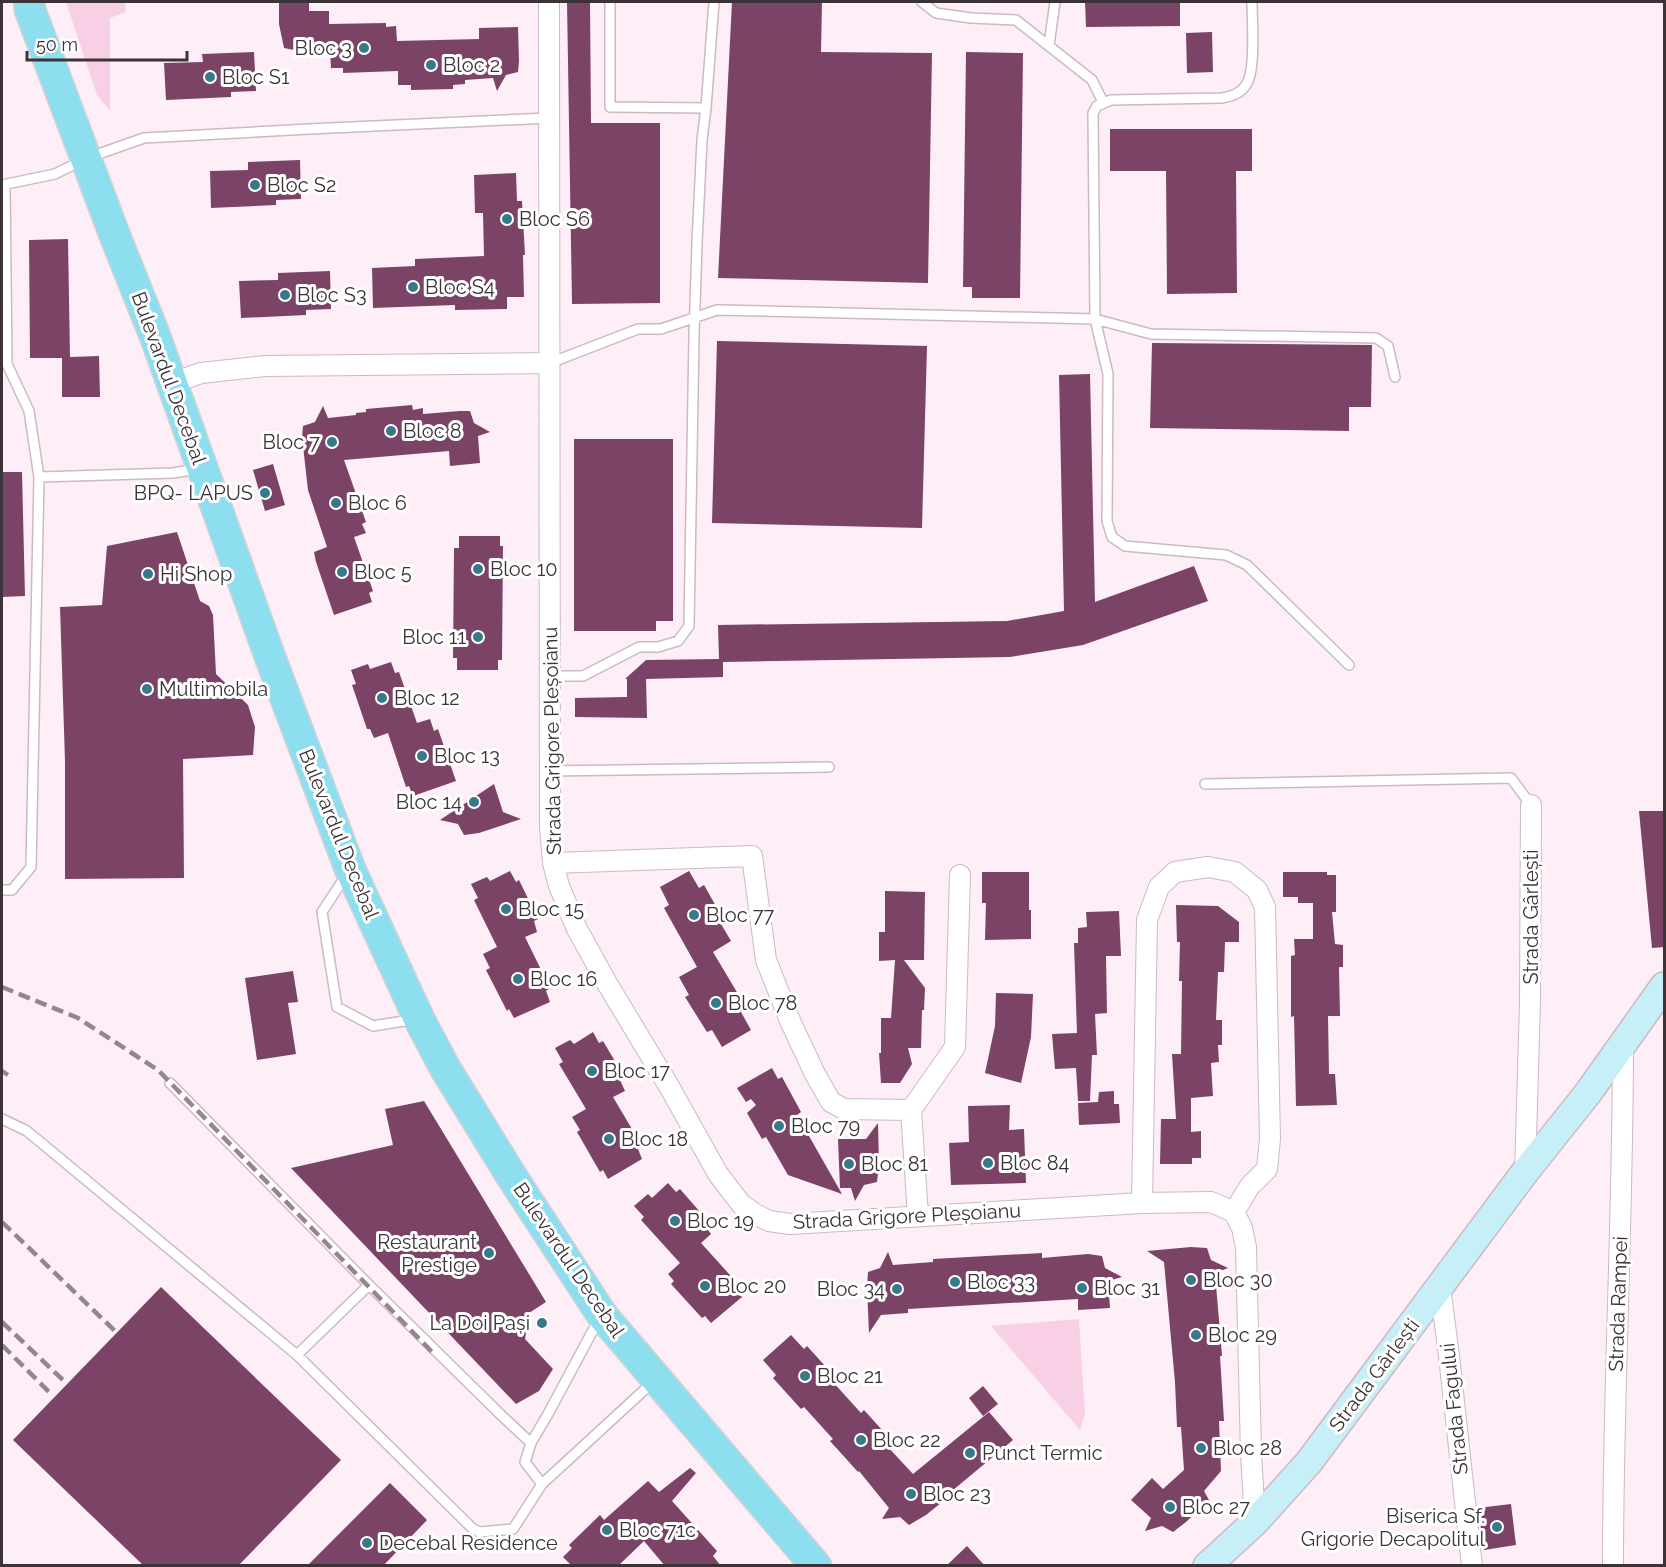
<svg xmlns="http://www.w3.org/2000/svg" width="1666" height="1567" font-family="Raleway,sans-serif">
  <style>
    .green { fill: #f8d0e6 }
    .building { fill: #7b4365 }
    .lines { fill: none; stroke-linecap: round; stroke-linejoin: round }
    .lane-casing { stroke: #ccb9c3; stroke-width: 12 }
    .street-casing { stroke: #ccb9c3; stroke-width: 22 }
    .secondary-casing { stroke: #ccb9c3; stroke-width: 30 }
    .primary-casing { stroke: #d4d2d3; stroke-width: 33 }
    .lane { stroke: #fff; stroke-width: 9 }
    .street { stroke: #fff; stroke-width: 20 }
    .secondary { stroke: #c6eff7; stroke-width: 27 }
    .primary { stroke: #8ddfef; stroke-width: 30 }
    .rail { stroke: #92878d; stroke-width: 4.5; stroke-dasharray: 12 6; stroke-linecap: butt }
    .poi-dot { fill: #367a89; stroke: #fff; stroke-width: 2 }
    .labels { text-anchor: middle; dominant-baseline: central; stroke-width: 6; stroke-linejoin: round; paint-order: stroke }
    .poi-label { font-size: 20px; fill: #3b3337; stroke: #fff; text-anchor: start }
    .street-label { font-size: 20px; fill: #3b3337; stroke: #fff }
  </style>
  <rect width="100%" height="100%" fill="#feeef7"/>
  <path class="green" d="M66,2H125L126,12L110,18V111L97,95Z
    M1079,1319L1085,1414L1080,1430L991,1326Z"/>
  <path class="building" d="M279,2H309V11H329V24L386,23V27L396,26L397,41L479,39V28L518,27L519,61L518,72L506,75L497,91L493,78L465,80V84L453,85V89L411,90V85H398V71L343,73V68H331L330,50H294L284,48L279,24Z
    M567,2H590L591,123H660V303L572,304Z
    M732,2H822L821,52L932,53L928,283L718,278Z
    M1085,2H1180V26L1086,27Z
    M1212,32L1213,72L1187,73L1186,33Z
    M254,52L256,91L231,92V97L166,100L164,63L203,62L202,54Z
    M966,52L1023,53L1020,298H972V287H963Z
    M1110,129H1252V171H1236L1237,293L1167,294L1166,171H1110Z
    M300,160L301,199L276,200V205L211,208L210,171L248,170V162Z
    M516,173L517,201H522L525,255H523L524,297H507V309L455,310V305L373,308L372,268L415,266V259L484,256L483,213H475L474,175Z
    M68,239L70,357L99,356L100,397H62V358H30L29,240Z
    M330,271L331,309L306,310V315L241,318L239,281L278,280V273Z
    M717,341L927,346L922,528L712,523Z
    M1152,343L1372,345L1371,407H1349V431L1150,428Z
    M1090,374L1095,602L1194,566L1208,601L1083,645L1010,657L723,662V677L646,679L647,718L575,717V698L627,697V679H625L646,660L719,659L718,625L1007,621L1064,611L1059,375Z
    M412,405L413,410L423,408V414L460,411H470L474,423L490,432L478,436L480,463L450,466L449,451L344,460L366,522L362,524L366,533L354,537L373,591L369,593L372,602L334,615L316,562L314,552L327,547L308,490L302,437L303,426L315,422L323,406L328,418L356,415V413L366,412V409Z
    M574,439H673V621H656V631H574Z
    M273,464L285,505L265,511L253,470Z
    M2,472H22L25,596L2,597Z
    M177,532L200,601L209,606L213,615L216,674L248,705L255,727L253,755L183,759L184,878L65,879V761L60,607L102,605L107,546Z
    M459,536H500V546H503L502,660H498V670H457V658H453L454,548H459Z
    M391,662L395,673L399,672L417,723L430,719L434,731L438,729L456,781L413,796L409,786L406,787L388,733L374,738L370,729H367L352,685L356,684L351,670L368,664L370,669Z
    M494,784L503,812L521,819L479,833L464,835L458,824L440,820Z
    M1639,811H1665V947L1652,948Z
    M510,871L516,882L519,880L538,919L534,921L537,932L525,937L550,988L546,991L550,1002L514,1018L509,1009L507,1011L486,970L490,968L483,954L497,947L474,900L478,898L471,884L487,877L490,881Z
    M689,871L699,888L704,885L725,922L721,924L731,941L713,952L747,1009L741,1012L751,1030L722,1047L712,1030L707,1032L685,997L689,995L679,977L697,967L664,908L669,905L660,887Z
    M982,872H1029V910H1031V939L985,940L986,903H982Z
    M1283,872H1327V875H1336V912H1332L1335,944L1343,945V967H1339L1340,1016H1328L1329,1074H1335L1337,1105L1296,1106L1294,1016L1291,1017V956L1295,955L1294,939H1313V903H1298V897H1283Z
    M885,891L925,892L924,960H904L925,988L924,1010H922L921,1048H908L912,1064L900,1083H881L879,1053H881V1018H891L895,960L879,961V932H885Z
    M1176,905L1218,906L1239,922V942H1225L1224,972H1218L1216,1020H1222V1045H1218L1219,1062L1211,1063L1213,1096L1191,1098V1132L1201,1131V1158H1192V1164H1160L1161,1119H1176L1172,1054H1181L1182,981H1179L1180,942H1177Z
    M1119,911L1121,956H1106L1107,1013L1095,1014L1097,1055H1092L1090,1101H1078L1076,1068L1055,1069L1052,1034L1077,1033L1074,943H1078V928L1087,927L1086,912Z
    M293,971L298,1002L288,1003L296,1054L257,1060L245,978Z
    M996,993L1033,994L1031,1037L1021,1083L985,1073L995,1026Z
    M593,1032L599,1043L603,1041L625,1078L620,1080L625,1091L613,1097L642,1146L638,1149L642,1159L608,1179L603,1170L600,1172L577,1132L580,1130L572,1117L586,1109L559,1064L563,1062L555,1048L570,1040L574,1044Z
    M772,1068L778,1079L782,1077L801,1112L797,1115L842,1194L788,1175L766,1137L762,1139L747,1113L756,1105L751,1099L746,1102L737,1088Z
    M1114,1091V1104H1119L1120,1123L1079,1125L1078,1103L1098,1102L1099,1092Z
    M424,1101L546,1302L529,1313L525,1339L553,1369L539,1391L516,1404L291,1168L393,1145L385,1109Z
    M1010,1105L1009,1130L1024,1129L1026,1183L951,1185L949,1143L969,1142L968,1106Z
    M878,1123L879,1165L877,1182L864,1185L855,1201L851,1188H840L838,1139H866Z
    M668,1183L676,1192L680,1189L708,1221L704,1224L711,1234L701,1243L739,1285L735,1288L742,1297L711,1323L705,1316L702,1318L671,1284L674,1281L668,1274L680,1263L641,1220L644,1217L634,1206L648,1194L652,1198Z
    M1191,1247L1207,1248L1211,1260L1228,1268L1215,1273L1222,1356H1220L1224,1421H1219L1221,1471L1204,1491L1209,1500L1186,1522L1173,1532L1162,1526L1145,1531L1151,1518L1131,1500L1152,1478L1163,1489L1184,1470L1181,1427H1177L1175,1382L1164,1262L1147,1251Z
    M888,1252L893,1265L933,1262V1259L1042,1253V1258L1088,1254L1102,1256L1105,1268L1122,1277L1108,1281L1110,1308L1078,1310V1299L908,1309V1313L881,1315L869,1333L867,1287L868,1272L880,1268Z
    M161,1287L341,1460L238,1566H144L13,1440Z
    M791,1335L804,1349L807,1346L836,1378L832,1381L861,1413L864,1410L892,1441L887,1446L913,1474L989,1412L1013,1440L946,1496L947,1498L926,1515L909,1525L900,1517L882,1519L889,1508L859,1471L858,1472L830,1441L833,1439L804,1407L801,1409L773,1378L776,1375L763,1360Z
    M983,1386L998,1404L983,1416L969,1398Z
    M690,1468L696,1473L672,1501L717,1551L713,1556L721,1566H665L644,1541L618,1566H572L563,1557L572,1548L569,1545L600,1515L604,1520L648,1481L659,1492Z
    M390,1483L427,1520L383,1566H307Z
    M1511,1504L1516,1545L1484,1550L1478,1508Z
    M967,1546L985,1566H946Z"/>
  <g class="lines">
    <g class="lane-casing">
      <path id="lane" d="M610,2V107L706,108
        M922,2L936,13L971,18L1016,20L1092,80L1103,102
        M1049,45L1055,2
        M2,185L55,174L87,158L144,138L309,129L549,118
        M550,363L638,329H661L717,310L1095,319L1093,113L1097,106L1111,100L1222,98C1232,96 1240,94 1246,85C1256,71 1252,21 1252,2
        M39,477L173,473L197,469
        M1349,665L1247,565L1226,555L1125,546L1112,537L1107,521L1108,374L1095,319L1151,334L1376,338L1388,346L1395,377
        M550,676H583L639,647H658L678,641L689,626L694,336L697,243L702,140L706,108L714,2
        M549,771L829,767
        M1205,784L1511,778L1531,805
        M347,874L322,912L337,1007L373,1026L416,1019
        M2,890H12L31,867L39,477L29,411L7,364L5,185
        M170,1083L369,1285L501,1415L531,1443
        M2,1119L27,1131L297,1355L473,1529L480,1532L513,1529L542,1484L654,1381
        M297,1355L369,1285
        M542,1484L525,1462L531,1443L548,1414L599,1319"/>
    </g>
    <g class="street-casing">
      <path id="street" d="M549,2L550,827L553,863L559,886L577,929L608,985L670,1088L718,1174L741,1204L755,1214L769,1221L790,1224L1142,1203L1211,1202L1234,1212L1242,1228L1246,1247L1251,1453L1255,1522
        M172,383L201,373L265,366L550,363
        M553,863L752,856L766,960L791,1023L815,1074L831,1102L844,1109L911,1110
        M1525,1172L1530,1002L1531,805
        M1142,1203L1147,920L1159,887L1175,872L1208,867L1235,872L1257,890L1265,907L1270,1139L1267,1169L1250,1186L1234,1212
        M918,1216L911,1110L955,1047L960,875
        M1440,1287L1449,1356L1472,1566
        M1613,1566C1613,1391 1623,1217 1623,1043"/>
    </g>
    <g class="secondary-casing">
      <path id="secondary" d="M1207,1566L1255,1522L1309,1462L1525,1172L1588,1093L1664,986"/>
    </g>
    <g class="primary-casing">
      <path id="primary" d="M29,2L30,10L115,236L155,336L270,657L350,869L419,1019L445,1068L512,1177L602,1315L816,1566"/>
    </g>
    <use href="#lane" class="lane"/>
    <use href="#street" class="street"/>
    <use href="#secondary" class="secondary"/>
    <use href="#primary" class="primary"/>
    <path class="rail" d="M2,987L78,1018L158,1070L435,1355
      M2,1071L8,1075
      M2,1222L115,1331
      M2,1322L65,1382
      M2,1345L51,1394"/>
  </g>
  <g class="poi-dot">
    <circle cx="364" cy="48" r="6"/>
    <circle cx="431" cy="65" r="6"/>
    <circle cx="210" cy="77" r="6"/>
    <circle cx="255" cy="185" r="6"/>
    <circle cx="507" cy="219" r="6"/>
    <circle cx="413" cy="287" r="6"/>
    <circle cx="285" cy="295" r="6"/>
    <circle cx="391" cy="431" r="6"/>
    <circle cx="332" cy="442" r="6"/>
    <circle cx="265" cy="493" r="6"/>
    <circle cx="336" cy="503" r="6"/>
    <circle cx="478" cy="569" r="6"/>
    <circle cx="342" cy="572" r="6"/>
    <circle cx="148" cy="574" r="6"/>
    <circle cx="478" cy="637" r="6"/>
    <circle cx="147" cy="689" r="6"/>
    <circle cx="382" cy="698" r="6"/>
    <circle cx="422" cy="756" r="6"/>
    <circle cx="474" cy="802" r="6"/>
    <circle cx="506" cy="909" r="6"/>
    <circle cx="694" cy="915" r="6"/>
    <circle cx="518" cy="979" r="6"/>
    <circle cx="716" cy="1003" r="6"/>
    <circle cx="592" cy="1071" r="6"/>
    <circle cx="779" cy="1126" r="6"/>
    <circle cx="609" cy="1139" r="6"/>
    <circle cx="988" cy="1163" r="6"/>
    <circle cx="849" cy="1164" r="6"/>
    <circle cx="675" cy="1221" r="6"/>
    <circle cx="489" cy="1253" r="6"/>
    <circle cx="1191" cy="1280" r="6"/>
    <circle cx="955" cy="1282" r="6"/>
    <circle cx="705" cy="1286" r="6"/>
    <circle cx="1082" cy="1288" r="6"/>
    <circle cx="897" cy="1289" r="6"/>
    <circle cx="542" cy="1323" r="6"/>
    <circle cx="1196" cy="1335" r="6"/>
    <circle cx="805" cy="1376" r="6"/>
    <circle cx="861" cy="1440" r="6"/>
    <circle cx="1201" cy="1448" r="6"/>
    <circle cx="970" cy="1453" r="6"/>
    <circle cx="911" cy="1494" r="6"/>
    <circle cx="1170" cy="1507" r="6"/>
    <circle cx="1497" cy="1527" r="6"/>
    <circle cx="607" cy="1530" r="6"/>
    <circle cx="367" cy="1543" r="6"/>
  </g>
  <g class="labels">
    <g class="poi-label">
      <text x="352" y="48" text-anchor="end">Bloc 3</text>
      <text x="443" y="65">Bloc 2</text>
      <text x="222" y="77">Bloc S1</text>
      <text x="267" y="185">Bloc S2</text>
      <text x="519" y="219">Bloc S6</text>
      <text x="425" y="287">Bloc S4</text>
      <text x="297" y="295">Bloc S3</text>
      <text x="403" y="431">Bloc 8</text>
      <text x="320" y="442" text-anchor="end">Bloc 7</text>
      <text x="253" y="493" text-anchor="end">BPQ- LAPUS</text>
      <text x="348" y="503">Bloc 6</text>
      <text x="490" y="569">Bloc 10</text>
      <text x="354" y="572">Bloc 5</text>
      <text x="160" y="574">Hi Shop</text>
      <text x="466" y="637" text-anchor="end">Bloc 11</text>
      <text x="159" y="689">Multimobila</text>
      <text x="394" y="698">Bloc 12</text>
      <text x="434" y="756">Bloc 13</text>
      <text x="462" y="802" text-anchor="end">Bloc 14</text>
      <text x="518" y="909">Bloc 15</text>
      <text x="706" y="915">Bloc 77</text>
      <text x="530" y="979">Bloc 16</text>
      <text x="728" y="1003">Bloc 78</text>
      <text x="604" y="1071">Bloc 17</text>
      <text x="791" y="1126">Bloc 79</text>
      <text x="621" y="1139">Bloc 18</text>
      <text x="1000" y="1163">Bloc 84</text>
      <text x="861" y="1164">Bloc 81</text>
      <text x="687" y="1221">Bloc 19</text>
      <text x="477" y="1242" text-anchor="end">Restaurant<tspan x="477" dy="23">Prestige</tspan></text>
      <text x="1203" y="1280">Bloc 30</text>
      <text x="967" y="1282">Bloc 33</text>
      <text x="717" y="1286">Bloc 20</text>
      <text x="1094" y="1288">Bloc 31</text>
      <text x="885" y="1289" text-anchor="end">Bloc 34</text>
      <text x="530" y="1323" text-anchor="end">La Doi Pași</text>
      <text x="1208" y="1335">Bloc 29</text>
      <text x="817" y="1376">Bloc 21</text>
      <text x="873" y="1440">Bloc 22</text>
      <text x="1213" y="1448">Bloc 28</text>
      <text x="982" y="1453">Punct Termic</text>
      <text x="923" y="1494">Bloc 23</text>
      <text x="1182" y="1507">Bloc 27</text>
      <text x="1485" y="1516" text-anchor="end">Biserica Sf.<tspan x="1485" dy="23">Grigorie Decapolitul</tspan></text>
      <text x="619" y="1530">Bloc 71c</text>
      <text x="379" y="1543">Decebal Residence</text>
    </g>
    <g class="street-label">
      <text transform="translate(169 378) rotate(70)">Bulevardul Decebal</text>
      <text transform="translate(552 741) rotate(-91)">Strada Grigore Pleșoianu</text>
      <text transform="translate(339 834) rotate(68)">Bulevardul Decebal</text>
      <text transform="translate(1531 917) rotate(-90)">Strada Gârlești</text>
      <text transform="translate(907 1216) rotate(-3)">Strada Grigore Pleșoianu</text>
      <text transform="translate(569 1260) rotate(56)">Bulevardul Decebal</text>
      <text transform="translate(1618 1304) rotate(-88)">Strada Rampei</text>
      <text transform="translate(1374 1375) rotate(-53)">Strada Gârlești</text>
      <text transform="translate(1454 1409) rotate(-96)">Strada Fagului</text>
    </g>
  </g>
  <rect width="1666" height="1567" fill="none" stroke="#3b3337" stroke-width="6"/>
  <path d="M27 51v9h160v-9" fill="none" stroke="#3b3337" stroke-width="3"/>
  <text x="36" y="51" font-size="18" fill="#3b3337" stroke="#ffffff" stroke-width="4.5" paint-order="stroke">50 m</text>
</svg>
